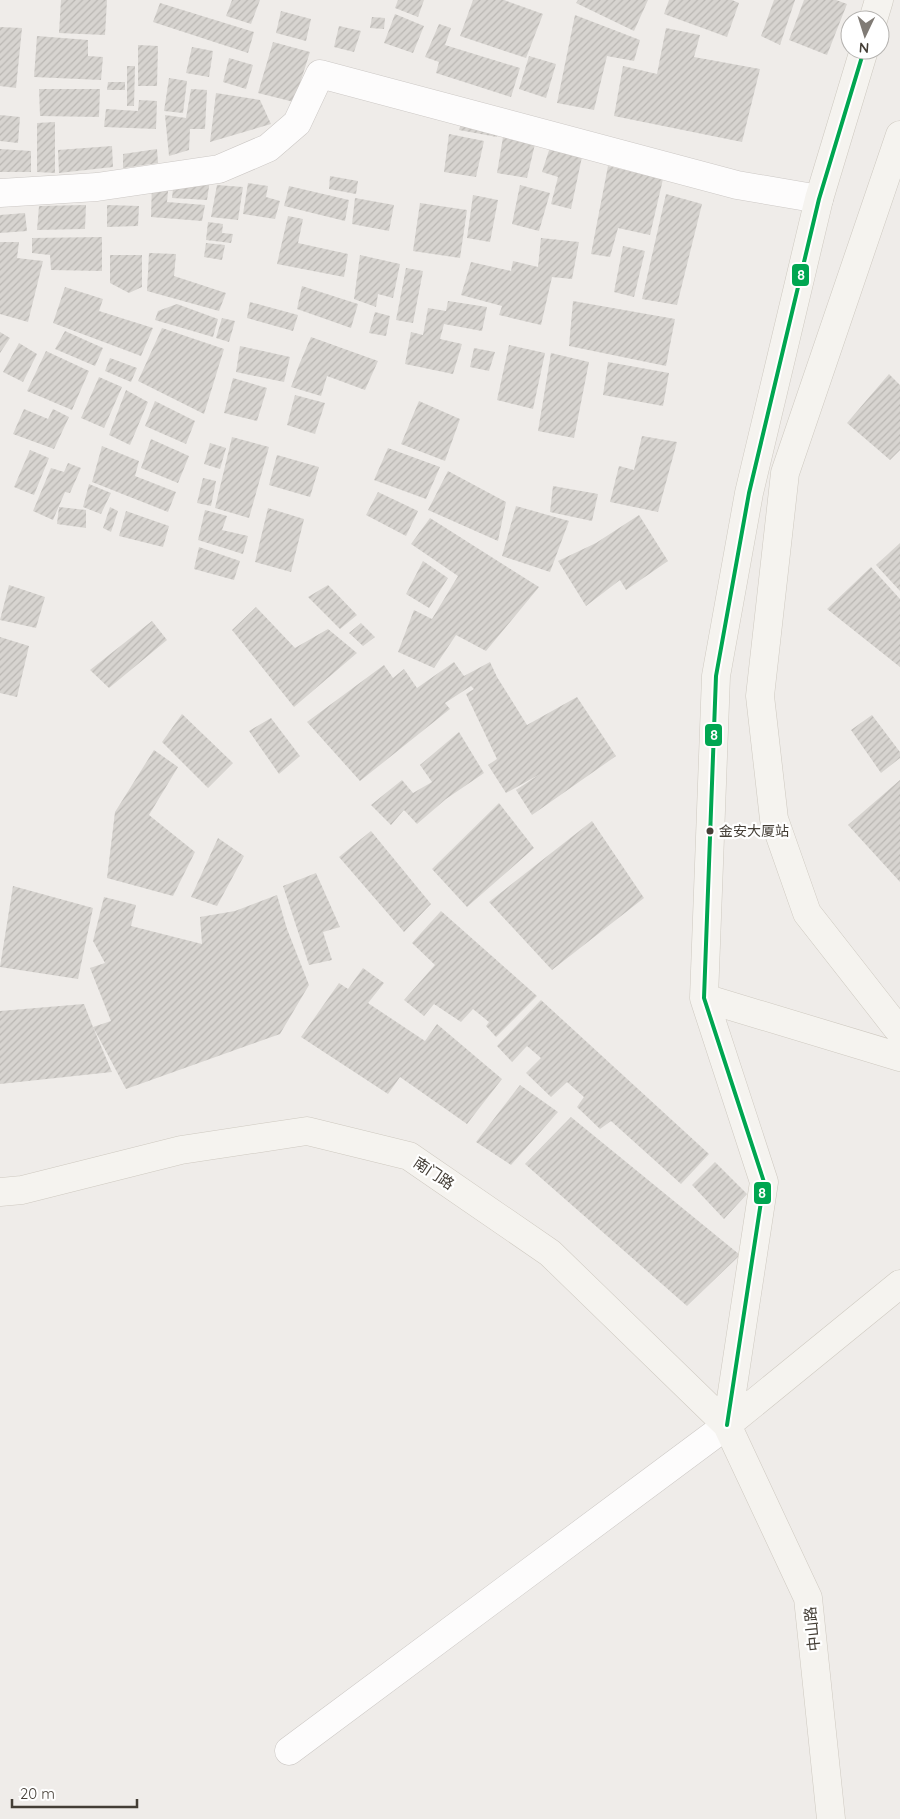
<svg xmlns="http://www.w3.org/2000/svg" width="900" height="1819" font-family="Quicksand,'Noto Sans SC',sans-serif">
  <style>
    .building { fill: url(#building-hatch) }
    .lines { fill: none; stroke-linecap: round; stroke-linejoin: round }
    .street-casing { stroke: #ccc8c5; stroke-width: 29 }
    .secondary-casing { stroke: #cec9c0; stroke-width: 29 }
    .street { stroke: #fdfcfc; stroke-width: 28 }
    .secondary { stroke: #f5f3ef; stroke-width: 28 }
    .bus-1-casing { stroke: #fff; stroke-width: 8 }
    .bus-1 { stroke: #00a651; stroke-width: 4 }
    .bus-dot { fill: #443e36; stroke: #fff; stroke-width: 2 }
    .labels { text-anchor: middle; dominant-baseline: central; stroke-width: 4.5; stroke-linejoin: round; paint-order: stroke }
    .bus-label { font-size: 14px; fill: #443e36; stroke: #fff; text-anchor: start }
    .street-label { font-size: 15px; fill: #443e36; stroke: #fff }
    .line-badge { stroke: #fff; stroke-width: 2 }
    .badge-label { font-size: 14px; text-anchor: middle; font-weight: bold; fill: #fff }
  </style>
  <defs>
    <pattern id="building-hatch" width="6" height="6" patternUnits="userSpaceOnUse" patternTransform="scale(1.25)"><rect width="6" height="6" fill="#d7d4d0"/><path d="M-1 1l2-2M0 6l6-6M5 7l2-2" fill="none" stroke="#bab7b3"/></pattern>
  </defs>
  <rect width="100%" height="100%" fill="#efece9"/>
  <path class="building" d="M61,0H107L105,35L59,33Z
    M232,0H260L251,24L226,16Z
    M398,0H424L418,17L395,8Z
    M473,0H504L543,14L526,58L460,36Z
    M578,0H648L634,31L576,3Z
    M669,0H732L739,3L727,37L664,14Z
    M774,0H795L780,45L761,36Z
    M804,0H836L847,4L827,55L789,40Z
    M160,3L254,32L248,53L153,22Z
    M281,11L311,19L306,41L276,33Z
    M395,14L424,26L413,53L384,43Z
    M575,15L640,40L634,61L607,56L594,110L557,103Z
    M372,17L385,18L384,29L370,28Z
    M439,24L451,28L445,45L520,68L511,97L436,73L439,62L425,57Z
    M339,26L361,31L354,52L334,47Z
    M0,27L22,28L16,88L0,86Z
    M666,28L700,35L694,57L760,69L742,142L614,116L623,66L657,74Z
    M37,36L88,40V56L103,57L101,80L34,77Z
    M273,42L310,52L294,102L258,93Z
    M138,45L158,46L157,86H138Z
    M192,47L213,51L209,77L186,73Z
    M529,56L556,64L546,98L519,89Z
    M229,58L253,65L246,89L223,82Z
    M127,66H135L134,106H127Z
    M169,78L187,81L183,113L164,111Z
    M108,82H125V90H107Z
    M39,89H100L99,117L40,116Z
    M191,89L207,90L205,129H190L189,150L169,156L165,115L186,118Z
    M216,93L260,100L271,124L210,142Z
    M139,100L157,101L156,129L104,127L106,109L138,111Z
    M0,115L20,117L18,143L0,141Z
    M462,120L499,128L497,137L459,130Z
    M55,122V173L37,172V123Z
    M449,134L484,141L476,177L444,172Z
    M503,137L535,144L527,178L497,173Z
    M551,144L583,152L571,209L551,204L558,177L542,172Z
    M112,146L113,167L59,173L58,150Z
    M0,149L31,151V172H0Z
    M157,149L158,163L123,168V154Z
    M608,166L663,179L650,235L618,228L610,257L591,254Z
    M330,176L358,181L356,194L329,189Z
    M174,179L210,180L207,200L172,198Z
    M169,181L167,202L205,205L202,221L151,217L152,183Z
    M248,183L268,186L266,197L280,201L275,219L243,214Z
    M217,185L243,187L238,220L211,217Z
    M520,185L550,193L539,231L512,224Z
    M289,186L349,200L345,221L284,206Z
    M666,194L702,204L677,305L642,299Z
    M473,195L498,200L490,242L467,238Z
    M355,198L394,205L389,231L352,224Z
    M420,203L467,210L460,258L413,251Z
    M86,205L85,229L37,230L39,206Z
    M107,205L139,206L138,226L107,227Z
    M25,213L27,231L0,233V215Z
    M288,216L303,219L298,243L348,254L344,277L277,264Z
    M208,222L223,224L222,233L233,234L231,243L206,240Z
    M102,237V271L51,270L50,255L32,253V238Z
    M541,238L579,242L572,279L552,277L541,325L499,315L502,306L461,295L471,262L511,271L513,261L538,267Z
    M0,242H19L17,258L43,261L28,322L0,314Z
    M206,243L225,245L222,260L204,257Z
    M623,246L645,251L634,297L614,292Z
    M149,253L176,254L174,276L226,293L219,311L147,291Z
    M110,255H142V287L129,293L110,283Z
    M360,255L400,264L393,298L378,294L376,307L354,299Z
    M406,268L423,271L413,323L396,320Z
    M302,286L358,304L351,328L297,309Z
    M65,287L103,299L99,311L153,328L141,356L53,323Z
    M448,301L487,307L482,331L444,324L440,339L462,344L453,374L405,364L411,332L423,335L428,308L446,311Z
    M573,301L675,319L666,366L569,346Z
    M250,302L298,315L293,331L247,318Z
    M177,304L218,319L213,337L155,320L158,311Z
    M375,312L390,316L386,336L369,333Z
    M222,318L235,321L229,342L216,338Z
    M162,328L224,349L204,414L138,381Z
    M65,331L103,348L95,366L55,349Z
    M0,332L10,338L0,353Z
    M311,337L378,361L365,390L327,376L321,396L291,387L299,365Z
    M19,343L37,354L23,382L3,372Z
    M509,345L545,353L533,409L497,400Z
    M240,346L290,357L284,382L236,372Z
    M474,348L495,352L489,371L470,367Z
    M46,351L89,371L72,410L27,391Z
    M551,353L589,362L574,438L538,431Z
    M110,358L137,368L131,382L105,371Z
    M608,362L669,373L663,406L603,395Z
    M889,374L900,385V450L890,460L847,423Z
    M99,377L122,387L104,428L81,418Z
    M233,378L267,388L257,421L224,413Z
    M126,390L148,402L130,445L109,435Z
    M295,395L325,403L315,434L287,425Z
    M155,401L195,421L186,444L145,426Z
    M419,401L460,419L445,461L401,444Z
    M24,409L48,419L53,409L69,417L54,449L13,434Z
    M642,436L677,442L658,512L610,502L619,466L634,470Z
    M232,437L269,447L249,518L215,508Z
    M151,439L189,456L178,483L141,468Z
    M210,443L226,448L220,469L204,464Z
    M102,446L139,461L135,476L176,492L168,512L92,482Z
    M388,448L440,467L426,499L374,480Z
    M30,450L49,458L34,495L14,487Z
    M277,455L319,467L310,497L269,485Z
    M68,463L81,468L70,493L65,492L53,520L33,511L51,468L64,472Z
    M448,471L506,502L498,541L428,510Z
    M203,478L216,481L211,506L197,503Z
    M89,484L111,493L101,514L83,507Z
    M553,486L598,494L592,521L550,512Z
    M378,492L418,511L406,536L366,515Z
    M516,506L569,521L550,572L502,556Z
    M59,507L86,510V528L57,524Z
    M110,507L118,511L111,532L103,528Z
    M268,508L304,519L291,572L255,562Z
    M205,510L227,516L222,530L248,536L243,554L198,540Z
    M126,511L169,526L163,547L119,536Z
    M639,515L668,561L626,590L620,580L586,606L558,561L596,543Z
    M430,518L539,587L486,651L456,635L434,668L398,652L414,610L432,619L458,576L411,544Z
    M900,543V591L876,565Z
    M199,547L240,561L234,580L194,569Z
    M423,561L448,578L429,608L406,594Z
    M871,567L900,599V667L827,609Z
    M9,585L45,597L36,628L0,620Z
    M328,585L357,615L340,629L308,597Z
    M256,607L295,648L328,629L357,653L294,707L232,630Z
    M152,621L167,640L109,688L90,670Z
    M361,623L375,637L363,646L349,633Z
    M0,637L29,646L17,697L0,693Z
    M454,662L464,676L490,662L497,677L527,725L577,697L616,756L532,815L516,790L540,774L506,793L488,765L497,759L466,694L474,689L471,686L445,703L450,709L360,781L307,722L384,665L393,678L404,669L417,688Z
    M182,714L233,763L208,788L162,742Z
    M872,715L900,752V758L881,773L851,730Z
    M271,718L300,756L279,774L249,731Z
    M459,732L484,773L446,799L417,824L404,810L391,825L371,805L402,780L413,793L432,782L420,765Z
    M154,750L178,767L149,815L195,852L173,896L107,878L115,812Z
    M900,780V882L848,825Z
    M499,803L534,848L467,907L432,869Z
    M592,821L644,898L552,970L489,902Z
    M371,831L431,904L404,932L339,857Z
    M218,838L244,856L217,906L191,897Z
    M316,873L340,927L323,932L332,960L309,965L283,886Z
    M13,886L93,908L78,979L0,967Z
    M277,895L287,929L309,985L280,1034L126,1089L93,1027L112,1072L0,1084V1011L84,1004L93,1027L111,1021L90,968L105,963L93,941L104,897L136,905L131,926L202,944L200,917L235,911Z
    M441,911L537,996L496,1037L486,1026L489,1022L473,1009L461,1022L434,1004L424,1016L404,1000L435,965L412,943Z
    M363,968L384,983L368,1003L425,1041L437,1024L502,1079L467,1124L400,1077L388,1094L301,1037L339,983L348,989Z
    M541,1000L709,1154L681,1184L611,1121L600,1129L577,1107L584,1097L567,1082L551,1097L526,1073L541,1058L527,1046L512,1062L497,1046Z
    M520,1085L558,1112L511,1165L476,1142Z
    M571,1117L740,1255L687,1306L525,1164Z
    M715,1162L747,1194L724,1219L692,1185Z"/>
  <g class="lines">
    <g class="street-casing">
      <path id="street" d="M0,193L97,187L219,169L268,148L297,123L320,74L737,185L819,199
        M289,1751L727,1425"/>
    </g>
    <g class="secondary-casing">
      <path id="secondary" d="M873,20L879,0
        M900,135L785,473L760,696L774,819L807,913L897,1028L900,1029
        M704,998L900,1057
        M0,1192L22,1190L181,1150L307,1131L409,1156L550,1253L727,1425L808,1598L831,1819
        M727,1425L764,1182L704,998L716,676L749,493L819,199L864,50
        M727,1425L900,1284"/>
    </g>
    <use href="#street" class="street"/>
    <use href="#secondary" class="secondary"/>
    <g class="bus-1-casing">
      <path id="bus-1" d="M727,1425L764,1182L704,998L716,676L749,493L819,199L864,50"/>
    </g>
    <use href="#bus-1" class="bus-1"/>
  </g>
  <circle class="bus-dot" cx="710" cy="831" r="4.5"/>
  <g class="labels">
    <g class="bus-label">
      <text x="719" y="831">金安大厦站</text>
    </g>
    <g class="street-label">
      <text transform="translate(434 1173) rotate(34)">南门路</text>
      <text transform="translate(812 1629) rotate(-96)">中山路</text>
    </g>
  </g>
  <g class="line-badge">
    <rect x="791" y="263" width="19" height="24" rx="5" fill="#00a651"/>
    <rect x="704" y="723" width="19" height="24" rx="5" fill="#00a651"/>
    <rect x="753" y="1181" width="19" height="24" rx="5" fill="#00a651"/>
  </g>
  <g class="badge-label">
    <text x="801" y="280">8</text>
    <text x="714" y="740">8</text>
    <text x="762" y="1198">8</text>
  </g>
  <g transform="translate(865 35) rotate(184)"><circle r="24" fill="#ffffff" stroke="#b4b2af"/>
  <path d="M0-4L9 19L0 12L-9 19Z" fill="#807b75"/>
  <text y="-8" font-size="14" font-weight="bold" text-anchor="middle" fill="#443e36">N</text>
  </g>
  <path d="M12 1799v8h125v-8" fill="none" stroke="#443e36" stroke-width="2.5"/>
  <text x="20" y="1799" font-size="15" fill="#443e36" stroke="#ffffff" stroke-width="4" paint-order="stroke">20 m</text>
</svg>
